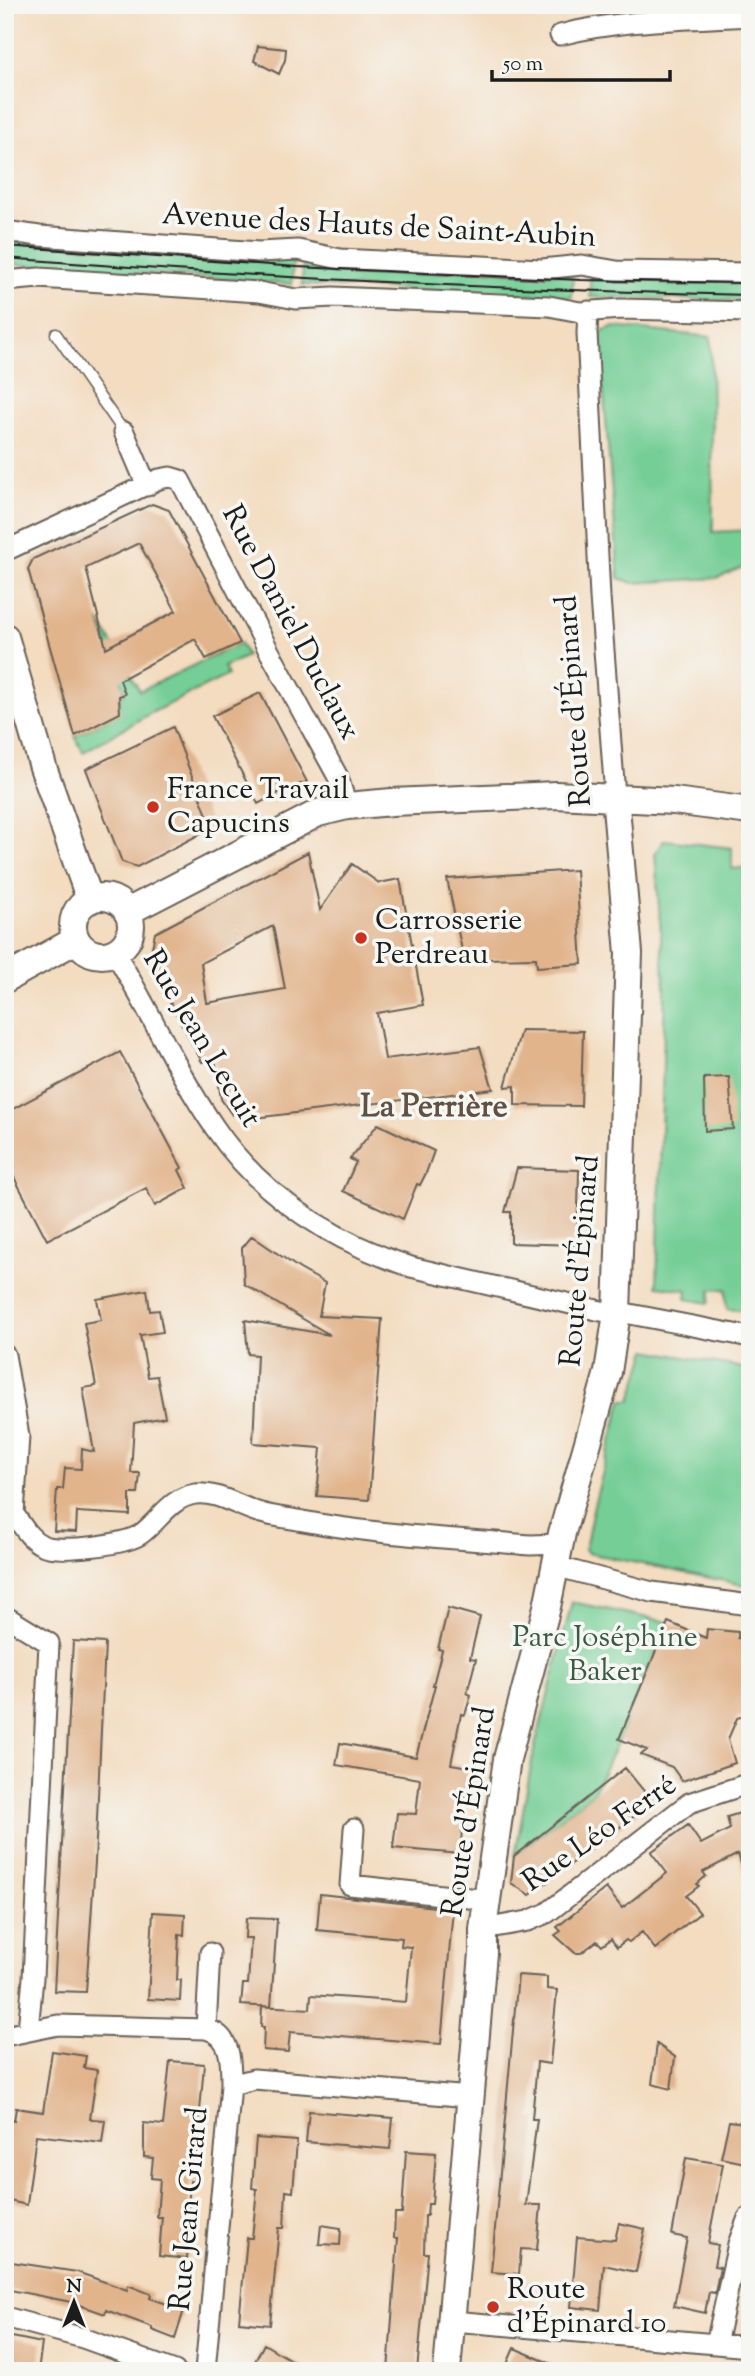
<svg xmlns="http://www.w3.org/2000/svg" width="755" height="2376" font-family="'Sorts Mill Goudy',serif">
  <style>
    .green { fill: #74ce95; stroke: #487558; stroke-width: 2 }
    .building { fill: #e1b48c; fill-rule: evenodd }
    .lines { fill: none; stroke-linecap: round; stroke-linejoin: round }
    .service-casing { stroke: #675f55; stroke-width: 13 }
    .minor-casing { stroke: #675f55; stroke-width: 23 }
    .secondary-casing { stroke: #675f55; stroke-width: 30 }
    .service { stroke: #fff; stroke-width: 10 }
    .minor { stroke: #fff; stroke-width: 19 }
    .secondary { stroke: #fff; stroke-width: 26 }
    .tram { stroke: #1c1c1c; stroke-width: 2 }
    .poi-dot { fill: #c8321e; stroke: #f6f6f2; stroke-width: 2.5 }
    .labels { text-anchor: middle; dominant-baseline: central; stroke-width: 7; stroke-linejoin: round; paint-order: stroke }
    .street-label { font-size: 30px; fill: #1c1c1c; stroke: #f6f6f2 }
    .poi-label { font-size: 30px; fill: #1c1c1c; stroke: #f6f6f2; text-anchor: start }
    .park-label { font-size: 30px; fill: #3b5a46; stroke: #f6f6f2 }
    .neighbourhood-label { font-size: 32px; font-weight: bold; fill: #615143; stroke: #f6f6f2 }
  </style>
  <rect width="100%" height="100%" fill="#f6f6f2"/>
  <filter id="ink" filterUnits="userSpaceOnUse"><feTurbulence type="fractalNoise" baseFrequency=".0143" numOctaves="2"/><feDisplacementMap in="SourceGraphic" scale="14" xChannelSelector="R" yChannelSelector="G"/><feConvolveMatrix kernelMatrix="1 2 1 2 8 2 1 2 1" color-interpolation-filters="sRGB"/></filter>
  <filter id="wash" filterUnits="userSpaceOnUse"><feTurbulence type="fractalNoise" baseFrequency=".00686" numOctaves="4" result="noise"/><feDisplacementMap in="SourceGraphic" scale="28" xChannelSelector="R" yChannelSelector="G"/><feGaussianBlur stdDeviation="1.57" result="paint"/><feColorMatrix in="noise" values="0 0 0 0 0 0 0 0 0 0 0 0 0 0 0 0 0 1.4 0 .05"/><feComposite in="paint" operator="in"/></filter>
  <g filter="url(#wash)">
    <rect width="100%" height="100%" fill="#f3dcc0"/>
    <path class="green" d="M10,241L293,261L292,284L12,264Z
      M303,262L573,274L572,297L302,285Z
      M590,274L750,278V301L590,297Z
      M613,327L711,337L713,532L750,530V564L717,578L633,583L619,578L599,337L604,330Z
      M99,620L140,691L240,643L247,656L224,667L228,675L151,713L83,752L75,736L119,713V696L125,694Z
      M664,840L732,848V869L750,867V1311L727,1309L726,1289L711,1290L709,1303L686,1299L687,1290L657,1286L665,989L655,853Z
      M647,1350L750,1369V1586L588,1553L585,1549L593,1509L622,1400H631Z
      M572,1602L668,1622L619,1739L593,1793L515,1855L534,1750Z"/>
    <g id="blocks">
      <path class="building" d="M258,46L286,49L285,60L279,74L254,61Z
        M152,504L169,510L240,643L206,659L195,639L120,680L125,694L119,696L120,713L75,736L28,569L33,559ZM139,543L176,611L106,648L86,568Z
        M260,693L307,782L284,790L258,804L212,716Z
        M173,727L212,828L137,867L122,862L86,769Z
        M308,852L320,910L352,864L379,883L400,879L423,1005L377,1013L385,1059L480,1047L493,1089L246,1119L239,1109L232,1115L221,1099L215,1059L202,1062L149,963L155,933ZM273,926L285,989L207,1003L201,963Z
        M576,870L582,964L537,967L536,958L483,959L482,955H463L447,879Z
        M521,1030L583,1031L581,1106L515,1105V1086L505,1087Z
        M120,1052L182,1168L179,1170L188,1188L155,1206L146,1188L47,1240L5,1160V1113Z
        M729,1077L733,1129L705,1131L704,1078Z
        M378,1124L434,1151L426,1173L420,1185L417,1184L403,1219L343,1191L356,1162L350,1159Z
        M517,1168L579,1170L577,1245L511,1243V1212H505Z
        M252,1236L300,1269L325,1283L319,1316L382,1319L369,1500L317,1496L321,1448L253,1443L257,1355L248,1354L245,1320L330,1335L244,1284L242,1248Z
        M147,1290L150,1311L159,1310L163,1332L140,1335L148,1377L157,1376L165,1417L134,1423L131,1473H140L138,1494H130V1515L77,1512L76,1532L54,1531L57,1489H63L65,1468L81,1469L82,1449L94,1452L83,1388L96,1386L84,1323L101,1320L97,1299Z
        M448,1608L480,1617L470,1658L476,1659L467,1693L471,1695L465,1715L461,1714L451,1764L475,1768L469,1795L465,1794L460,1854L393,1848L397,1813L416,1814L420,1779L336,1765L340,1743L416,1757L435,1685H433L442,1650L438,1649Z
        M668,1622L706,1638L707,1629L738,1632V1638L750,1639V1714L737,1718L728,1739L735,1763L682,1781L672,1767L641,1755L647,1750L619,1739Z
        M73,1641L105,1643L95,1862L86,1992L54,1991Z
        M625,1768L653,1802L530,1895L511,1883L514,1856Z
        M750,1810V1876L745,1877L738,1854L703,1872L706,1876L697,1884L699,1886L686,1896L700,1913L655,1949L642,1932L629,1942L626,1940L617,1947L611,1939L602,1946L597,1941L581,1953H575L555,1935L561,1931L557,1927L606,1888L622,1908L667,1873L651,1852L688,1825L701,1844L730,1829L727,1817Z
        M320,1894L453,1909L441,2044L290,2032L288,2052L263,2050L264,2027H261L262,2006L310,2009L311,1995L406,2002L411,1947L401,1946L402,1938L317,1930Z
        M153,1912L185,1914L184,1935L179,1934L177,1980H181L180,2001L148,1999Z
        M246,1918L277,1919L271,2007L241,2005L243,1984H248L251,1938H245Z
        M518,1975L547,1977V1989L557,1990L550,2064L537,2062L532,2119H537L526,2205H541L537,2250L521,2249L519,2274L491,2272Z
        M657,2044L675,2057L671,2089L652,2084Z
        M52,2051L86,2056L84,2068L97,2070L90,2119L105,2120L102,2143L36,2135L27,2205L5,2200V2119L14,2121L16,2108L43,2112Z
        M170,2061L204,2064L194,2182L190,2181L189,2195L187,2259L159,2256L162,2217H157L160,2179L151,2178L153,2158L144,2157V2123L163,2125Z
        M309,2111L393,2118L390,2149L306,2142Z
        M729,2121L750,2124V2164L721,2158Z
        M256,2138L297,2141L293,2192L286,2191L284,2228H279L270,2325L239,2322L247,2238H252L257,2189L252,2188Z
        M406,2151L436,2153L432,2204H428L427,2216H425L424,2253H428L417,2371H388L398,2238H394L395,2213H402Z
        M686,2158L723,2164L708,2243L718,2245L714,2266L720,2267L715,2293L709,2292L705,2313L674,2306L687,2238L672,2235Z
        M619,2223L645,2229L636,2272L604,2265L600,2310L571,2307L577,2237L615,2240Z
        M321,2225L341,2228L340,2245L319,2244Z
        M5,2261L77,2272L127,2290L128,2285L151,2294L150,2298L184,2310L175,2339L152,2330V2327L106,2310L105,2314L71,2302L5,2289Z
        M12,2337L42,2343L38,2371H29L6,2364Z
        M264,2344L279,2353L310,2371H250Z
        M514,2348L568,2371H504Z"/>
    </g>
  </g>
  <g filter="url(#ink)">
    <use href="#blocks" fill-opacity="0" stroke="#675f55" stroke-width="2"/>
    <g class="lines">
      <g class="service-casing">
        <path id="service" d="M56,334L124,432"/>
      </g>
      <g class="minor-casing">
        <path id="minor" d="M560,35C621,19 687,20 750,16
          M5,231L39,236L259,252L298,250L340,259L542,269L582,265L617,271L750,273
          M5,281L39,278L259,292L296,299L333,297L549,306L580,312L621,309L750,312
          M588,311L587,333L600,597L615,796
          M124,432L147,486
          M5,551L159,479L170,477L180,480L269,651L338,777L347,806
          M115,953C150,1010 177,1073 215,1128C262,1197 333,1241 411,1267L601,1311L630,1314L750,1337
          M5,1355L19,1436L14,1514
          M14,1514C22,1525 29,1539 42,1545C58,1553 126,1545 141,1534C160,1520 170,1498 195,1494C217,1491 239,1507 261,1513C274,1517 289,1518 303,1521C377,1535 454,1538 530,1545L560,1544
          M555,1566L652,1592L750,1605
          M5,1616L49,1643L33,1978L28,2030
          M354,1829L350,1885L488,1900
          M483,1929L528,1921L547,1913L689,1803L750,1783
          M206,2029C232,2035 231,2063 231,2085
          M5,2036L58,2025L206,2029L210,1953
          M5,2317L83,2338L175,2371
          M453,2321L750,2347
          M716,2344L738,2244L748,2218
          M205,2371L231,2085L254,2079L471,2097"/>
      </g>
      <g class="secondary-casing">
        <path id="secondary" d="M5,637L43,767L90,900
          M73 926a29 29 0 1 1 58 0a29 29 0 1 1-58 0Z
          M127,912L318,813L347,806L392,802L556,795L674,801L750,811
          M5,979L76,940
          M447,2371L483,1953V1929L507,1759L547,1607L562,1533L608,1372L617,1313L629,953L615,796"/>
      </g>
      <use href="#service" class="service"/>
      <use href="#minor" class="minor"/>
      <use href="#secondary" class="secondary"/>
      <path class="tram" d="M5,246L297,267L581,280L750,283
        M5,258C253,277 501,290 750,295"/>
    </g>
  </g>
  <g class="poi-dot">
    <circle cx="153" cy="807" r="7"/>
    <circle cx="361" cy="938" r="7"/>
    <circle cx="493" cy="2307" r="7"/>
  </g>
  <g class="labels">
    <g class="street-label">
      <text transform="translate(379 227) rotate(3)">Avenue des Hauts de Saint-Aubin</text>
      <text transform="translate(290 623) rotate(62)">Rue Daniel Duclaux</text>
      <text transform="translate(575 701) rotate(-94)">Route d'Épinard</text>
      <text transform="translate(201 1039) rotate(59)">Rue Jean Lecuit</text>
      <text transform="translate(581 1261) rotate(-85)">Route d'Épinard</text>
      <text transform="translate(470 1812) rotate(-81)">Route d'Épinard</text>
      <text transform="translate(600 1834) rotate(-35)">Rue Léo Ferré</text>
      <text transform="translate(190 2209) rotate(-85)">Rue Jean Girard</text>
    </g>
    <g class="poi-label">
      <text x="167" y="790">France Travail<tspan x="167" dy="34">Capucins</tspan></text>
      <text x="375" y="921">Carrosserie<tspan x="375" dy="34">Perdreau</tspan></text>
      <text x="507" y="2290">Route<tspan x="507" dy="34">d’Épinard 10</tspan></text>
    </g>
    <g class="park-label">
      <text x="605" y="1638">Parc Joséphine<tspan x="605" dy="34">Baker</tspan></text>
    </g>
    <g class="neighbourhood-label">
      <text x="434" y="1108">La Perrière</text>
    </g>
  </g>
  <rect width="755" height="2376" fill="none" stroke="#f6f6f2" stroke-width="28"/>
  <g transform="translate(74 2302)" stroke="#f6f6f2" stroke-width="5" paint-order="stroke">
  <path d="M0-5L12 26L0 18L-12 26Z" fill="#1c1c1c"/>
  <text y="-10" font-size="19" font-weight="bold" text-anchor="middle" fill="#1c1c1c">N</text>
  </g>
  <path d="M492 70v10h178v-10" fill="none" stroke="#1c1c1c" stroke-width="3.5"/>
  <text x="503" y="70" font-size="21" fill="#1c1c1c" stroke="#f6f6f2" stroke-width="5" paint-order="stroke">50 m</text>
</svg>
